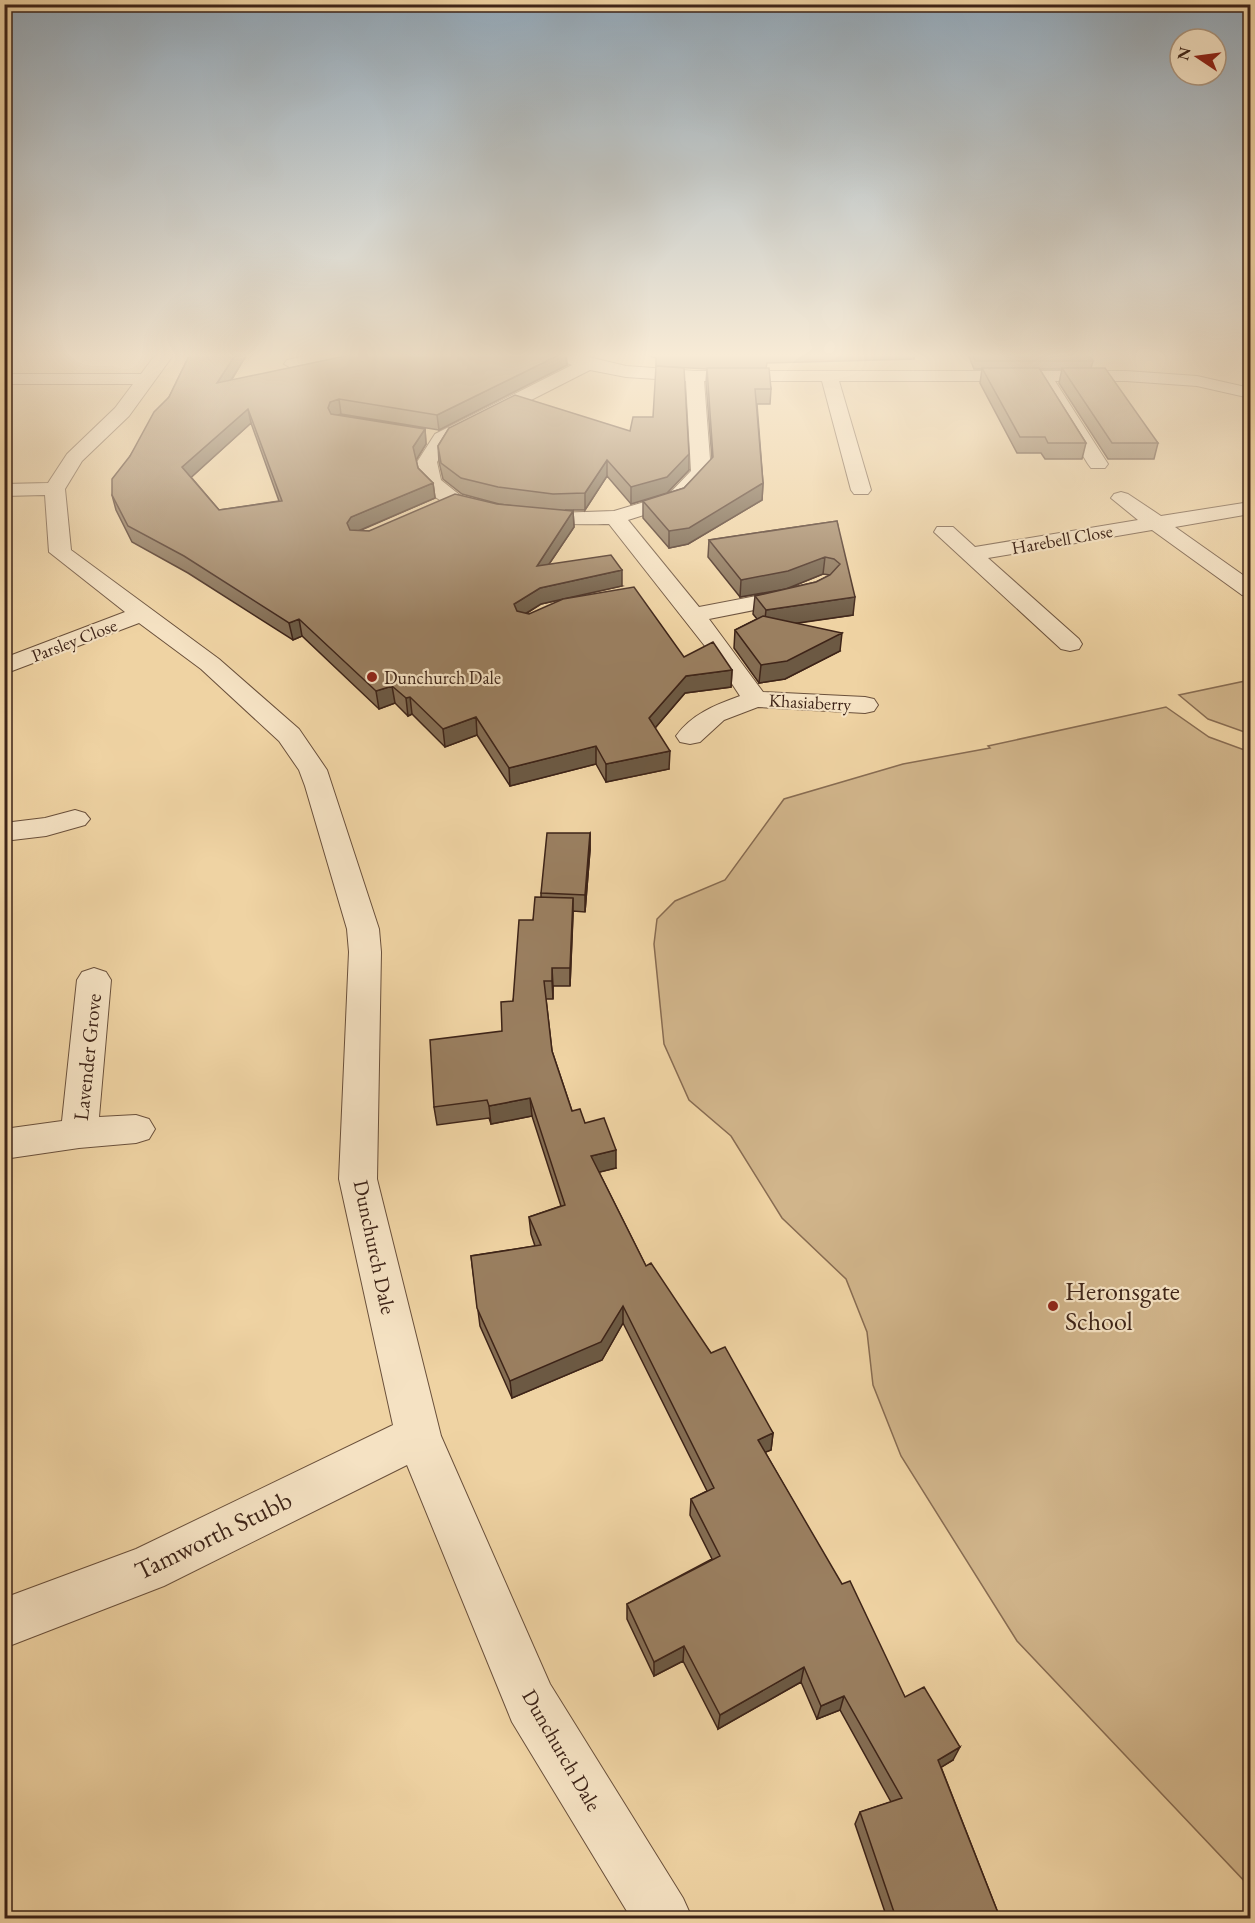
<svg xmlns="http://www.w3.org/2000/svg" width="1255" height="1923" font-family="'EB Garamond',serif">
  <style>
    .green { fill: #d1b58b; stroke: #886c52; stroke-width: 1.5 }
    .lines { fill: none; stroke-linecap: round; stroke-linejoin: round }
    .minor-casing { stroke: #6a503b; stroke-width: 2 }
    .minor { fill: #f5e2c3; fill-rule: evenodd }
    .wall { fill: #846d53; stroke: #3e2418; stroke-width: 1.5; fill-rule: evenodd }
    .shaded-wall { fill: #6c5943; stroke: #3e2418; stroke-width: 1.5 }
    .building { fill: #9a7f60; stroke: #3e2418; stroke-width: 1.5; fill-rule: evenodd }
    .poi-dot { fill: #8f2418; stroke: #f5e2c3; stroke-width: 2 }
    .labels { text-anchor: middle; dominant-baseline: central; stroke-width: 4.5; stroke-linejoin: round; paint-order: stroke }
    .far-street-label { font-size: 18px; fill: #3e2418; stroke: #f5e2c3 }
    .far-poi-label { font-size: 18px; fill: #3e2418; stroke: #f5e2c3; text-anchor: start }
    .street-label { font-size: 21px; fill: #3e2418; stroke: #f5e2c3 }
    .near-poi-label { font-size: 26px; fill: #3e2418; stroke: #f5e2c3; text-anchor: start }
    .near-street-label { font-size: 26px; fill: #3e2418; stroke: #f5e2c3 }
  </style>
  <rect width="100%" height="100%" fill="#efd3a3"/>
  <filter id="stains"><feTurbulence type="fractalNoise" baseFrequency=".00333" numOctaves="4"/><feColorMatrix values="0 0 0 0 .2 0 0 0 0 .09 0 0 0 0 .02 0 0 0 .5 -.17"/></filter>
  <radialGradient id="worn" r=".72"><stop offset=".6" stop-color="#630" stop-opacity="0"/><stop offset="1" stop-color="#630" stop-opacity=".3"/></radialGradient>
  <path class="green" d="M1250,680V734L1208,719L1179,695Z
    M1166,707L1209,737L1250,752V1887L1017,1641L901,1456L873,1385L867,1332L846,1279L782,1218L731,1136L689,1100L664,1044L654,944L657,919L675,901L725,880L784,799L903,764L990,748L988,746Z"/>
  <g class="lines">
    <g class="minor-casing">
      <path id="minor" d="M156,354H174L129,416L82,461L65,489L71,550L219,659L299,729L327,770L379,929L381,952L377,1179L441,1436L550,1684L683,1898L692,1918H631L512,1722L407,1465L164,1586L4,1648V1598L136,1549L393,1425L339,1179L349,952L347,929L305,786L299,770L279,741L201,669L139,623L4,674V658L125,612L49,552L45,495L4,496V484L48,483L67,454L115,408L133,384H4V374H141Z
        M314,354H345L342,358L293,369L284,364L287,360Z
        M553,354H576L626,366L695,371H1126L1197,376L1250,388V398L1197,386L1126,381H1055L1108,464L1105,468H1091L1088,464L1037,381H839L871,490L868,494H854L851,490L822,381H704L711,472L682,503L628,520L699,607L797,588L805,590L809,595L805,600L709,619L763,692L865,697L874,699L878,705L874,711L865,713L758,707L724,720L700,742L690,744L680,742L676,736C692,714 715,705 740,696L719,664L609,524C563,525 451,526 422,484C418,479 418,469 417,462L435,434L572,365L555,358ZM590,370L626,377L686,381L691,471L668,495L614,511L554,513L499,506L461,496L441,480L437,462L449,442Z
        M1121,492L1128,494L1161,516L1250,502V514L1175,527L1250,580V597L1242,595L1152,530L988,558L1079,639L1082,644L1079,649L1070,651L1061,649L934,532L937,527H953L975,547L1138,520L1111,498L1114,494Z
        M75,810L85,813L90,819L85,825L46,836L4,841V823L45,818Z
        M94,968L106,972L111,980L99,1117L136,1115L149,1119L155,1129L149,1139L136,1143L79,1148L4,1159V1129L62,1121L77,980L82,972Z"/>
    </g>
    <use href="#minor" class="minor"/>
  </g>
  <path class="wall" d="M190,354H247L231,381L355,354H566L567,365L439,430L341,414L339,415L425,429L426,444L416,460L418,468L433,483L435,498L359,531H369L497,504L522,507L499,504L462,494L443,479L439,462L438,446L449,428L689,470L667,493L631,504L607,476L585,510H565L573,511L574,527L549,564L622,586L541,604L526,614L732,670L731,687L685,693L655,728L669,769L606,782L596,764L510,786L477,735L445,747L412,714L408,716L395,703L379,709L302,636L293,640L188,573L132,542L116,510L112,495L130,456L169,397ZM251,423L279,501L219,510L191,477Z
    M644,354H915L914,359L767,363L766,368L771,389L770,404H757L763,483L762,500L688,544L669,548L643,518V501L684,488L712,459L706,383L707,369L656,366V358Z
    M968,354H1088L1093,361L1091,368L1158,443L1154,459H1108L1059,383L1062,369H1039L1086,443L1082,459H1045L1041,453H1017L980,383L982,369H974Z
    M1251,361V373L1245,372L1247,363Z
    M837,521L853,615L795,623L840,651L785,679L759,683L734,648L735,630L757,619L753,614L755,596L816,582L830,575L823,574L786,589L740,597L708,557L709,540Z
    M590,833V850L585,912L573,911L570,986H553V999H546L552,1051L572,1111L585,1123L616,1168L599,1172L646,1266L711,1353L773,1433L771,1450L765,1452L905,1697L953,1760L941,1767L1000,1918H887L855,1824L860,1812L891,1802L840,1710L817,1719L801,1682L718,1729L683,1661L654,1676L627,1619V1604L712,1559L690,1515L691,1499L707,1491L623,1323L602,1360L512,1398L480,1326L471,1256L535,1246L531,1234L529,1217L561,1206L532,1116L491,1124L489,1118L437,1125L434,1107L502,1031L513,1001L533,920L541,897V893Z"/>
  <path class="shaded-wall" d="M236,354H247L220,398L217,383Z
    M561,354H566L567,365L439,430L437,415Z
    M339,399L341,414L332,417L328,408L330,402Z
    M248,409L251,423L186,482L182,467Z
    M425,429L426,444L415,462L413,447Z
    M689,454V470L667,493L631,504V487Z
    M607,460V476L585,510V493Z
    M433,483L435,498L353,533L349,539L347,523L351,517Z
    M763,483L762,500L688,544L669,548V531Z
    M573,511L574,527L537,582V566Z
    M825,557L823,574L786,589L740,597L741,580Z
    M622,570V586L541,604L515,620L514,604L540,588Z
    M855,597L853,615L764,628L766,610Z
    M299,619L302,636L293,640L289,623Z
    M842,633L840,651L785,679L759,683L761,665Z
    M732,670L731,687L685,693L649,735V718L686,676Z
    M392,686L395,703L379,709L376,691Z
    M410,697L412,714L408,716L406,698Z
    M476,717L477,735L445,747L443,729Z
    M596,746V764L510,786L509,768Z
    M670,751L669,769L606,782V764Z
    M590,833V850L585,912V895Z
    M573,898V916L570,986V968Z
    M552,968L553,986V999L552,981Z
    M530,1098L532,1116L491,1124L489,1106Z
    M616,1150V1168L592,1174L591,1156Z
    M623,1306V1323L602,1360L512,1398L510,1381Z
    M773,1433L771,1450L756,1456L758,1440Z
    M684,1646L683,1661L654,1676V1662Z
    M804,1667L801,1682L718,1729L720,1715Z
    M844,1696L840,1710L817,1719L821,1706Z
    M960,1747L953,1760L932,1773L938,1760Z"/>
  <path class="building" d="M190,354H236L217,383L355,354H561L437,415L339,399L330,402L328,408L331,414L425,429L413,447L418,468L433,483L351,517L347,523L350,530L369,531L455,494L497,504L573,511L537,566L611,555L622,570L540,588L514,604L517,611L529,614L563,599L634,587L684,657L713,642L732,670L686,676L649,718L670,751L606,764L596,746L509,768L476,717L443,729L410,697L406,698L392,686L376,691L299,619L289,623L184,556L128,526L112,495V479L130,456L154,412L169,397ZM248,409L282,501L219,510L182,467Z
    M681,354H767V355H696Z
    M973,354H1088L1093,361H975Z
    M656,366L684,368L689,454L667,477L631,487L607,460L585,493L553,494L498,487L461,478L441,463L438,446L449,428L515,395L630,431L633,417H653Z
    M707,368H769L771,389H755L763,483L689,528L669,531L643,501L684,488L713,457Z
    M982,368H1039L1086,443H1048L1045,437H1020Z
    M1062,368H1105L1158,443H1112Z
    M837,521L855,597L766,610L755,596L816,582L830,575L840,564L834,559L825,557L788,571L741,580L709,540Z
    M763,616L842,633L787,661L761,665L735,630Z
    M547,833H590L585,895L541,893Z
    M535,897L573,898L570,968H552V981H544L552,1051L572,1111L580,1109L585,1123L604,1118L616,1150L591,1156L646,1266L651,1263L711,1353L725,1347L773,1433L758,1440L842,1584L850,1581L905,1697L924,1687L960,1747L938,1760L1000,1918H896L860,1812L902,1798L844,1696L821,1706L804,1667L720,1715L684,1646L654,1662L627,1604L720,1556L691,1499L714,1488L623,1306L601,1342L510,1381L477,1308L471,1256L541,1245L529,1217L565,1205L530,1098L489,1106L487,1100L434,1107L430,1040L502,1031L501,1002L513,1001L519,920H533Z"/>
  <linearGradient id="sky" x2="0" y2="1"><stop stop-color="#93a9ba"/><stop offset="0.57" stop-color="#f8ebd6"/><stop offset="1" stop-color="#f8ebd6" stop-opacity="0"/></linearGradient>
  <rect width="1255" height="623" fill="url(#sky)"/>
  <g class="poi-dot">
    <circle cx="372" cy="677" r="6"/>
    <circle cx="1053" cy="1306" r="6"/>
  </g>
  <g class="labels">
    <g class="far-street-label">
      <text transform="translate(1062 539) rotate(-10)">Harebell Close</text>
      <text transform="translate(74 640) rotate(-21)">Parsley Close</text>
      <text transform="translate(810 702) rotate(3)">Khasiaberry</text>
    </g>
    <g class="far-poi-label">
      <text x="384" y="677">Dunchurch Dale</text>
    </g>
    <g class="street-label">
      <text transform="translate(87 1057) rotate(-84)">Lavender Grove</text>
      <text transform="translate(375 1247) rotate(78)">Dunchurch Dale</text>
      <text transform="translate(562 1750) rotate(60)">Dunchurch Dale</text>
    </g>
    <g class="near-poi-label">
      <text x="1065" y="1291">Heronsgate<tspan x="1065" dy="30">School</tspan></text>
    </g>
    <g class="near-street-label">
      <text transform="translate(213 1535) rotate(-26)">Tamworth Stubb</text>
    </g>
  </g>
  <rect width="1255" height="1923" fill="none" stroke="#efd3a3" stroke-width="24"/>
  <rect x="6" y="6" width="1243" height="1911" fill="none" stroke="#3e2418" stroke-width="3"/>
  <rect x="12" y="12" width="1231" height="1899" fill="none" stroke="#3e2418" stroke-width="1.5"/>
  <g transform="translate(1198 57) rotate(283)"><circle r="28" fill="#f5e2c3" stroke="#ac967f" stroke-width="1.5"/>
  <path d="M0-4.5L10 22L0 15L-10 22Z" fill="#8f2418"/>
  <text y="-9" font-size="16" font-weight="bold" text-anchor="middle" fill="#3e2418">N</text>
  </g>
  <rect width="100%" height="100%" filter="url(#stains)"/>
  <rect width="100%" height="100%" fill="url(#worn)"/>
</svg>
